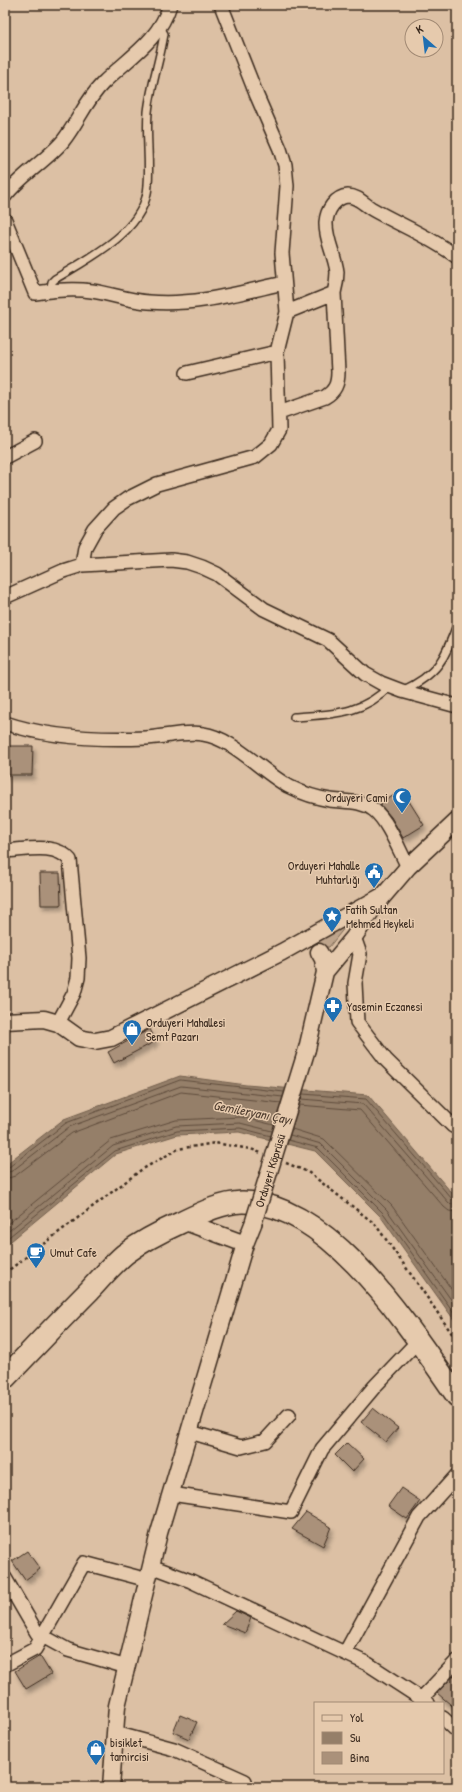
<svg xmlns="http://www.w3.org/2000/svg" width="462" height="1792" font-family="'Patrick Hand',sans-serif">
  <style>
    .green { fill: #bea48b; stroke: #7c6754 }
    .water { fill: #957f69; stroke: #715d4b }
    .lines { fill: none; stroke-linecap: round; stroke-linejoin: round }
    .shore { stroke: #5f4c3c; stroke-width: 1 }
    .building { fill: #aa917a; stroke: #3b2a1e; filter: url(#shadow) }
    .service-casing { stroke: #3b2a1e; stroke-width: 10 }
    .minor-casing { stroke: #3b2a1e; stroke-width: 16 }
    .tertiary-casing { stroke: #3b2a1e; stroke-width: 19 }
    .primary-casing { stroke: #3b2a1e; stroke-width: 24 }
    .path { stroke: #3b2a1e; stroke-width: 2.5; stroke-dasharray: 3 3; stroke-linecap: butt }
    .service { stroke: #e6caad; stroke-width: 7 }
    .minor { stroke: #e6caad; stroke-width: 13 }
    .tertiary { stroke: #e6caad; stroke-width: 16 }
    .primary { stroke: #e6caad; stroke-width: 21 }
    .tertiary-bridge-casing { stroke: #3b2a1e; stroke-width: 19; stroke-linecap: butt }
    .tertiary-bridge { stroke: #e6caad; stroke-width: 16 }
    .labels { text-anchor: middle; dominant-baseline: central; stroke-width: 3; stroke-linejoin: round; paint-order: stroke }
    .poi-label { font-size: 12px; fill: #3b2a1e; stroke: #e6caad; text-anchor: start }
    .street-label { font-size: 12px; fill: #3b2a1e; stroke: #e6caad }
    .water-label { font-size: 13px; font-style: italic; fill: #4d3b2d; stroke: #e6caad }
  </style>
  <defs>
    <filter id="shadow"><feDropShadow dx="2.5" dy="4.5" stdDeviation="2" flood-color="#0004"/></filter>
  </defs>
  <rect width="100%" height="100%" fill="#dcc0a4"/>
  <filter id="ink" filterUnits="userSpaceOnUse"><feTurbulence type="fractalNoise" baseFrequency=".025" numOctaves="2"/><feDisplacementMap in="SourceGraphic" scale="8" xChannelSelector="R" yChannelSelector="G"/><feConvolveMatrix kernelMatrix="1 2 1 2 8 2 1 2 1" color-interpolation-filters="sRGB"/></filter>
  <g filter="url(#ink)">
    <path class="green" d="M353,917L329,947H324L317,941Z"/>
    <path class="water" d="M180,1076L246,1085L368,1095L457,1199V1324L381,1217L315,1151L239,1132L177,1135L116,1154L5,1246V1165L64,1119Z"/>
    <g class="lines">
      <path class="shore" d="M303,1094L366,1099L452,1199L457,1201
        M301,1099L363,1104L449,1203L457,1206
        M299,1105L360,1110L444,1207L449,1211L457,1212
        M292,1129L324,1139L392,1206L457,1297
        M290,1135L321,1144L387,1210L457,1308
        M288,1140L318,1148L384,1214L457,1317
        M5,1168L9,1167L66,1123L180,1080L284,1092
        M5,1173L12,1171L69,1127L181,1086L283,1097
        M5,1179L15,1176L72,1133L181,1092L281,1103
        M5,1226L111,1140L176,1120L241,1117L274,1125
        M5,1234L113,1146L176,1126L240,1123L272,1131
        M5,1240L115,1151L177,1131L240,1128L271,1136"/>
    </g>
    <path class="building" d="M5,746H33L32,775H5Z
      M402,790L424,825L403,838L391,817L380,804Z
      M40,873H60L61,905H41Z
      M150,1029L156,1041L114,1063L108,1052Z
      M373,1408L398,1428L386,1442L361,1422Z
      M347,1443L364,1459L352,1472L335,1455Z
      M401,1488L420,1501L407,1519L388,1506Z
      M306,1512L331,1527L323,1546L292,1529Z
      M27,1551L40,1569L25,1580L12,1561Z
      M236,1611L251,1618L245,1633L222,1624Z
      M40,1656L51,1674L26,1689L15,1671Z
      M454,1675L457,1678V1710L437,1693Z
      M180,1715L197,1722L189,1739L173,1732Z"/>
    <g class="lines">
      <g class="service-casing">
        <path id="service" d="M50,291L52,282L55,279C89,258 146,231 148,185C150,161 146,136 148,112C151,85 160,60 164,34L160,27
          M402,691C438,674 444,660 457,625
          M294,717C332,714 362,715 390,686"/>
      </g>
      <g class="minor-casing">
        <path id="minor" d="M5,196C20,176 47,160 63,141C78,122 86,100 103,83C128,58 159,41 170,5
          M5,220L35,293C54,290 73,288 92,291C112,294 130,301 149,302C195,306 239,293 284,283
          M287,312L334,293
          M187,373L277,352
          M279,413L325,397C335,391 338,384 338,372L334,293C336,286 337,280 337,272C335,255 325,239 326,222C327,210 335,197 348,196C357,196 364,204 372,209C400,225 431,237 457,257
          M5,457L35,441
          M82,565L85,547L95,529L114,508L127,499L157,484L255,457L271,444L279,430L277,352L287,312L282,253L287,186L285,165L280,149L257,96L221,5
          M5,597L63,571L82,565L171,560L187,562L202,567L217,574L264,609L328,640L365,674L381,683L402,691L457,706
          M5,723C49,738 99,740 146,738C164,737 185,731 203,734C233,738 263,773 290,787C302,793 317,798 330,800C345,802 361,800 374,810C388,821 399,850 408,867
          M5,851C26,850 55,842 70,860L79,958L78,978L74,993L58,1023
          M354,937L360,954L355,983L357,1022L386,1060L453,1126
          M190,1432L241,1447L265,1441L289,1415
          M171,1494L291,1512L322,1449L375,1386L418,1341
          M151,1566L191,1581L368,1664L428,1703
          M5,1578L37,1633L68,1650L127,1667
          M345,1653L419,1517L457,1475
          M5,1665L35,1649L84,1563L148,1580
          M421,1699L457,1661
          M443,1718L457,1731
          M115,1733L174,1749L245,1781"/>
      </g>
      <g class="tertiary-casing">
        <path id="tertiary" d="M325,972L354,937L373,908L408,867L457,821
          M5,1021L44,1019L58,1023L79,1038L95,1041L111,1038L282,952L384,895
          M307,1049L325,972L323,959L319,952
          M183,1221L245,1244
          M111,1787L117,1706L159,1533L245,1244L253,1224"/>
      </g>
      <g class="primary-casing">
        <path id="primary" d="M5,1378C33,1349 60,1320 89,1291C100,1279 112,1265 125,1254C142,1241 160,1232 180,1223C199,1214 220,1203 242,1202C330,1201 412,1332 457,1396"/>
      </g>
      <path class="path" d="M286,1163L308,1172L375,1224L422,1290L457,1341
        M5,1273L141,1170L178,1149L215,1143L251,1149L261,1153"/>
      <use href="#service" class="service"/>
      <use href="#minor" class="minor"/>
      <use href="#tertiary" class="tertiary"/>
      <use href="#primary" class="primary"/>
      <g class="tertiary-bridge-casing">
        <g id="tertiary-bridge">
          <path id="s1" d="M253,1224L307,1049"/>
        </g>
      </g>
      <use href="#tertiary-bridge" class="tertiary-bridge"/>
    </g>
  </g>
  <defs>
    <g id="mosque-pin" transform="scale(1)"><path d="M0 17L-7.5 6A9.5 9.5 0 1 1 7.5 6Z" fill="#1f6fb2" stroke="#e6caad"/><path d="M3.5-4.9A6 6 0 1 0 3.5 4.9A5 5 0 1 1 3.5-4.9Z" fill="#fff"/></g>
    <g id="civic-pin" transform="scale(1)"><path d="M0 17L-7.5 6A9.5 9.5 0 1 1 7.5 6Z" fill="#1f6fb2" stroke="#e6caad"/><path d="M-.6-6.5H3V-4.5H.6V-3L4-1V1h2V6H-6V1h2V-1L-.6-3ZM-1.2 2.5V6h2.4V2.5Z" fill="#fff"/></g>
    <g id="sight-pin" transform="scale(1)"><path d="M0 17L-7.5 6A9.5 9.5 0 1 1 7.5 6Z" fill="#1f6fb2" stroke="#e6caad"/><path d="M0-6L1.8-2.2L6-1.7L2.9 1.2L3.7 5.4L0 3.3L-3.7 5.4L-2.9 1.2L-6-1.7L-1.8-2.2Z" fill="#fff"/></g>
    <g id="pharmacy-pin" transform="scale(1)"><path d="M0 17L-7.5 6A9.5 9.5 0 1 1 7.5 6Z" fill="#1f6fb2" stroke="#e6caad"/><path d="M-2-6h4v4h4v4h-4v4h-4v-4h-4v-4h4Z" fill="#fff"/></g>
    <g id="shop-pin" transform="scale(1)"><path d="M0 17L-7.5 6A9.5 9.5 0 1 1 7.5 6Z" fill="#1f6fb2" stroke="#e6caad"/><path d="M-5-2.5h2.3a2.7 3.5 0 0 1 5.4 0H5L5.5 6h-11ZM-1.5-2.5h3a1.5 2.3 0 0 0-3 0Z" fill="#fff"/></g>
    <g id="cafe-pin" transform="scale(1)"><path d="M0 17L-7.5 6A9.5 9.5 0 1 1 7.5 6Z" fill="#1f6fb2" stroke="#e6caad"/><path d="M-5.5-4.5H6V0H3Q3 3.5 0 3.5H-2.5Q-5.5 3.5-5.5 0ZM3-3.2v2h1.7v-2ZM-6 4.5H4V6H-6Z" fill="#fff"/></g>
  </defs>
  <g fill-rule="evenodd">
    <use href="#mosque-pin" x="402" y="797"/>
    <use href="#civic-pin" x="374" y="872"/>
    <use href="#sight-pin" x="332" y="916"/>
    <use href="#pharmacy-pin" x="333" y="1006"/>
    <use href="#shop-pin" x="132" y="1029"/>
    <use href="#cafe-pin" x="36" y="1252"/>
    <use href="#shop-pin" x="96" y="1749"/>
  </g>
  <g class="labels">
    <g class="poi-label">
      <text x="388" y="797" text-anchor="end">Orduyeri Cami</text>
      <text x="360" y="865" text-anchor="end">Orduyeri Mahalle<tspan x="360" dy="14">Muhtarlığı</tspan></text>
      <text x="346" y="909">Fatih Sultan<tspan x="346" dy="14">Mehmed Heykeli</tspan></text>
      <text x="347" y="1006">Yasemin Eczanesi</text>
      <text x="146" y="1022">Orduyeri Mahallesi<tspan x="146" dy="14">Semt Pazarı</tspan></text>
      <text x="50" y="1252">Umut Cafe</text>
      <text x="110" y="1742">bisiklet<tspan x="110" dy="14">tamircisi</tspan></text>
    </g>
    <g class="street-label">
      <text stroke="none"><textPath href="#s1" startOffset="56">Orduyeri Köprüsü</textPath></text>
    </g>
    <g class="water-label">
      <text transform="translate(253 1112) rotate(11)">Gemileryanı Çayı</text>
    </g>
  </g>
  <rect width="462" height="1792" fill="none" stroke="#e6caad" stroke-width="20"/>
  <rect x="10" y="10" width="442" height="1772" fill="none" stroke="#3b2a1e" stroke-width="1.5" filter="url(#ink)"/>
  <rect x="314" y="1702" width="130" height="72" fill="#e6caad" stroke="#a28a74"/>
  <rect x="322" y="1715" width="20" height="6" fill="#e6caad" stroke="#a28a74"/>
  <text x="350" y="1722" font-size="12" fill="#3b2a1e">Yol</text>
  <rect x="322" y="1732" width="20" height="12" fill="#957f69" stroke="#a28a74"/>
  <text x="350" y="1742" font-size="12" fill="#3b2a1e">Su</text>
  <rect x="322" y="1752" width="20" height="12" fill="#aa917a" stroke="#a28a74"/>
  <text x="350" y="1762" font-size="12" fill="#3b2a1e">Bina</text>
  <g transform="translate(424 38) rotate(332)"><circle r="19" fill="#e6caad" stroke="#a28a74"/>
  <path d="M0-3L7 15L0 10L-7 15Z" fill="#1f6fb2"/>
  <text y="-6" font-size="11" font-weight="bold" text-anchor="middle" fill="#3b2a1e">K</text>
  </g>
</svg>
